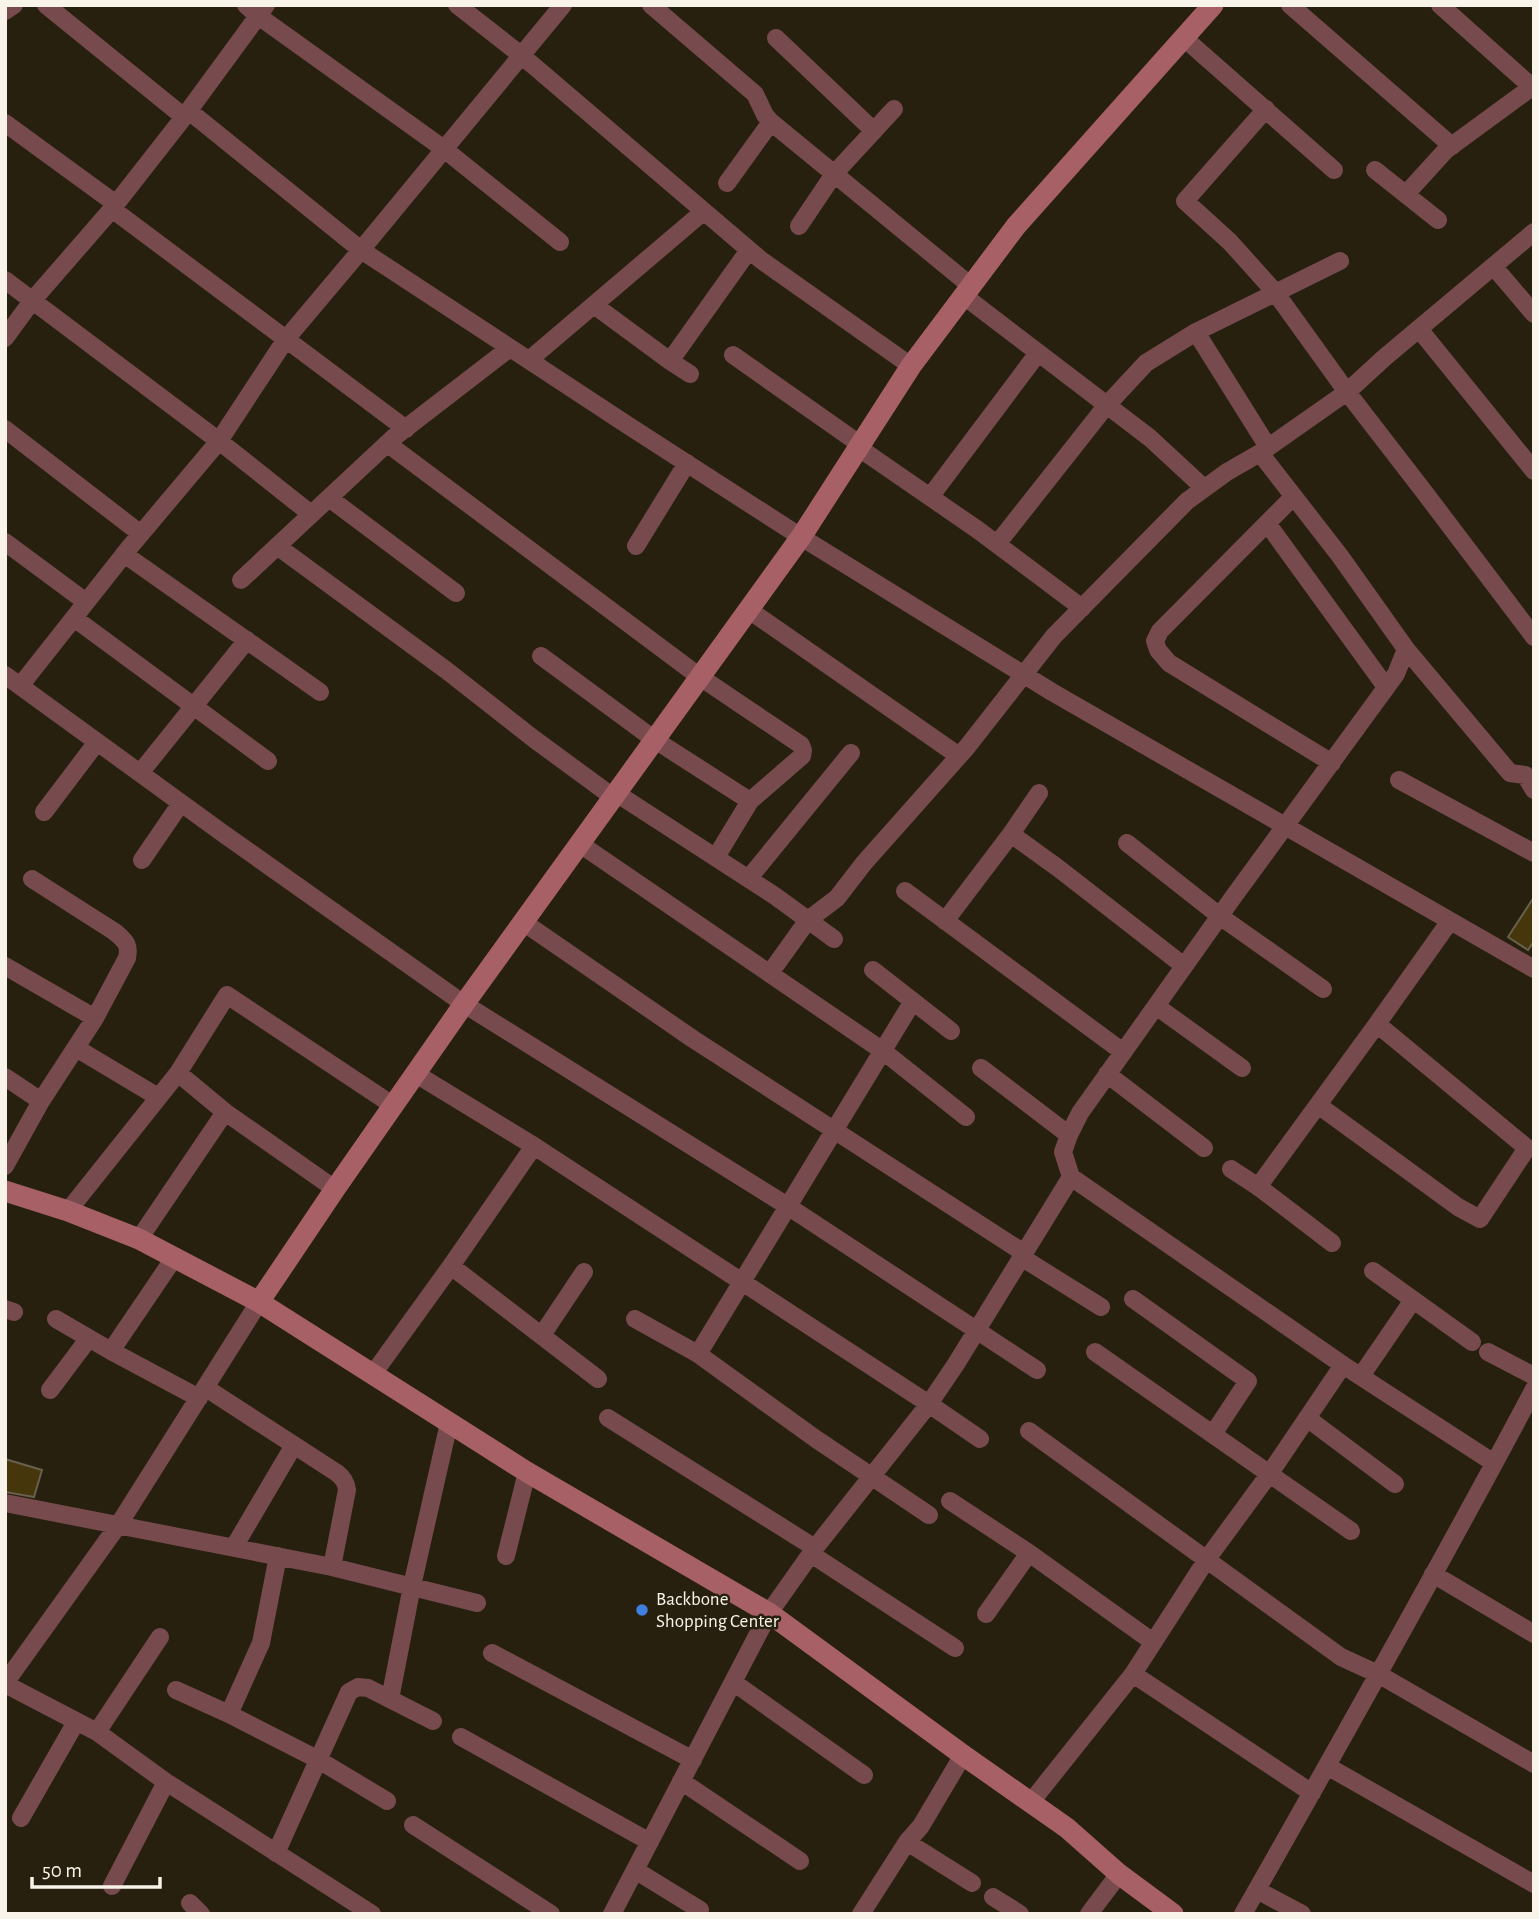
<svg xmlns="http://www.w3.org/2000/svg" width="1539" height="1919" font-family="'Alegreya Sans',sans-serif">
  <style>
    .building { fill: #45360b; stroke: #68604d; stroke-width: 2 }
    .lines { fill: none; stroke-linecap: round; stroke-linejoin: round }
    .street { stroke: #774a4d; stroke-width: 18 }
    .secondary { stroke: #a76065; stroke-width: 21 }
    .shop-dot { fill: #3f7fe0; stroke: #27200f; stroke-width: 2.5 }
    .labels { text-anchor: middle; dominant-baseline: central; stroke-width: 5; stroke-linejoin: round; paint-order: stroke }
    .poi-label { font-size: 19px; fill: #f8f4e9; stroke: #27200f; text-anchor: start }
  </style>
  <rect width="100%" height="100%" fill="#27200f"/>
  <path class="building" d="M1534,897V941L1528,950L1508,937Z
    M5,1459L42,1470L34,1497L5,1492Z"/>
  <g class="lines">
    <path class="street" d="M46,5L184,117
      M246,5L257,15L444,149L560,242
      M457,5L521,55L761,260L911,366
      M651,5L755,94L765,115L771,122L971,286
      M1290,5L1452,146
      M5,11L14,5
      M776,38L874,131
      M1184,38L1334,170
      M1266,109L1185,201L1230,242L1275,292L1347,392L1425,493L1534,637
      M189,111L361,250L629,426L801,537L1052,692L1534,969
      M5,123L116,204
      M1375,170L1438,220
      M727,183L771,122
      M1406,194L1446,150L1532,87L1440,5
      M112,209L406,429
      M799,226L834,174L894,109
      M1494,267L1534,314
      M5,280L219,441L311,514
      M964,296L1150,438L1204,488
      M594,305L670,361L690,374
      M1419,329L1534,471
      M1196,332L1268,447
      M5,338L32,301L112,209L184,117L266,5
      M733,355L861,445
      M529,360L703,212
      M670,361L749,250
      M5,429L141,534
      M388,444L700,677L801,745L803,750L802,756L750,801L716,857
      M859,448L978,530L1082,608
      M1260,453L1340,556L1406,649L1510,773L1525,775L1534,790
      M930,497L1038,353
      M1293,497L1160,631L1155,641L1158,650L1169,663L1332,763
      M329,498L456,593
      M1267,523L1386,687
      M5,542L86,602
      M997,544L1106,406L1146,363L1196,332L1340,261
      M277,546L446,670L534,739L613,797
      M636,546L687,463
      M124,554L320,692
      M241,580L393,438L510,348
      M749,610L959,756
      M74,618L268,761
      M1406,649L1396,674L1234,896L1080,1113L1069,1135L1063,1152L1071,1177L1343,1365L1494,1463
      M541,656L655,740L750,801
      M5,675L221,832L464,1004L789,1207L1037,1370
      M20,686L129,548L219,441L286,339L361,250L563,5
      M140,773L247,640
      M1399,780L1534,853
      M616,793L775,896L834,939
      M44,812L97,742
      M1011,834L1039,793
      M1127,843L1221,917L1323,989
      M580,844L883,1051L966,1117
      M142,860L181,803
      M749,878L851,753
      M905,891L1123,1052
      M945,921L1011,834L1058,868L1184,966
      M523,922L693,1039L1024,1253
      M5,966L95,1018
      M873,970L951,1031
      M770,973L808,920L837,898L864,863L967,747L1054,636L1187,501L1227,472L1260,453L1347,392L1384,358L1534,232
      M1156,1006L1242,1068
      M76,1048L158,1097
      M981,1068L1069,1135
      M178,1073L225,1112L335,1189
      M416,1074L534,1146L929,1404L980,1439
      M1107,1074L1204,1148
      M5,1077L41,1101
      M1318,1105L1458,1207L1480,1219L1527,1148L1377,1024
      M5,1166L41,1101L95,1018L127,958C130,944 125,941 115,932L32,879
      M1231,1169L1260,1188L1332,1243
      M1258,1187L1377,1024L1450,921
      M68,1211L178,1073L227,995L394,1106
      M139,1239L225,1112
      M1021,1257L1101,1307
      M451,1266L598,1379
      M1373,1271L1472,1342
      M1133,1299L1248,1381L1213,1434
      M5,1309L14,1312
      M56,1319L111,1351L199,1398
      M635,1319L698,1354L816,1439L929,1515
      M542,1335L584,1272
      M111,1351L174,1258
      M1095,1352L1351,1531
      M1488,1352L1534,1376
      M698,1354L913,1001
      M373,1374L451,1266L534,1146
      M1361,1376L1413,1300
      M206,1388L337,1473C343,1478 346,1482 347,1490L332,1567
      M50,1390L89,1338
      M608,1418L815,1548
      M1307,1418L1395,1484
      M1029,1431L1341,1657L1378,1674L1534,1764
      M950,1501L1029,1553L1153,1642
      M5,1503L332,1567L477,1603
      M234,1547L294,1445
      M811,1554L955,1648
      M506,1556L527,1472
      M1433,1574L1534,1634
      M986,1614L1029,1553
      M492,1653L693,1760
      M1133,1674L1312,1793
      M733,1682L864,1775
      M5,1683L119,1524L259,1302
      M5,1684L97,1732L166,1782L372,1914
      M176,1690L229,1714L317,1759L387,1801
      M390,1699L412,1586L449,1423
      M229,1714L261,1643L278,1556
      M97,1732L160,1637
      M461,1737L650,1842
      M1327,1766L1534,1884
      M681,1781L800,1861
      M1031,1802L1133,1674L1207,1559L1270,1473L1343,1365
      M21,1818L76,1722
      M413,1825L551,1914
      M907,1842L972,1883
      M276,1853L349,1692L358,1687L368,1688L433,1721
      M635,1870L700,1910
      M112,1886L166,1782
      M1257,1890L1302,1914
      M993,1897L1020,1914
      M190,1903L201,1914
      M612,1914L769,1613L815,1548L929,1404L956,1364L1071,1177
      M861,1914L907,1842L921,1826L963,1755
      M1089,1914L1119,1874
      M1243,1914C1342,1740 1440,1566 1534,1389"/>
    <path class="secondary" d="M5,1191L68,1211L139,1239L259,1302L527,1472L769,1613L963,1755L1067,1828L1119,1874L1173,1914
      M259,1302L335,1189L464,1004L801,537L911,366L1016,226L1213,5"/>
  </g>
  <circle class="shop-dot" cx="642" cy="1610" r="7"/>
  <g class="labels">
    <g class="poi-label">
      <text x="656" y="1599">Backbone<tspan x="656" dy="22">Shopping Center</tspan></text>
    </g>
  </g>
  <rect width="1539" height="1919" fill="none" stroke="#f8f4e9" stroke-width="14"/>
  <path d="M32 1877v10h128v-10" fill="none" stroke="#f8f4e9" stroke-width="3.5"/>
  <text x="42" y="1877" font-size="21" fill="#f8f4e9" stroke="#27200f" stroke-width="5" paint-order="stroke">50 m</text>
</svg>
